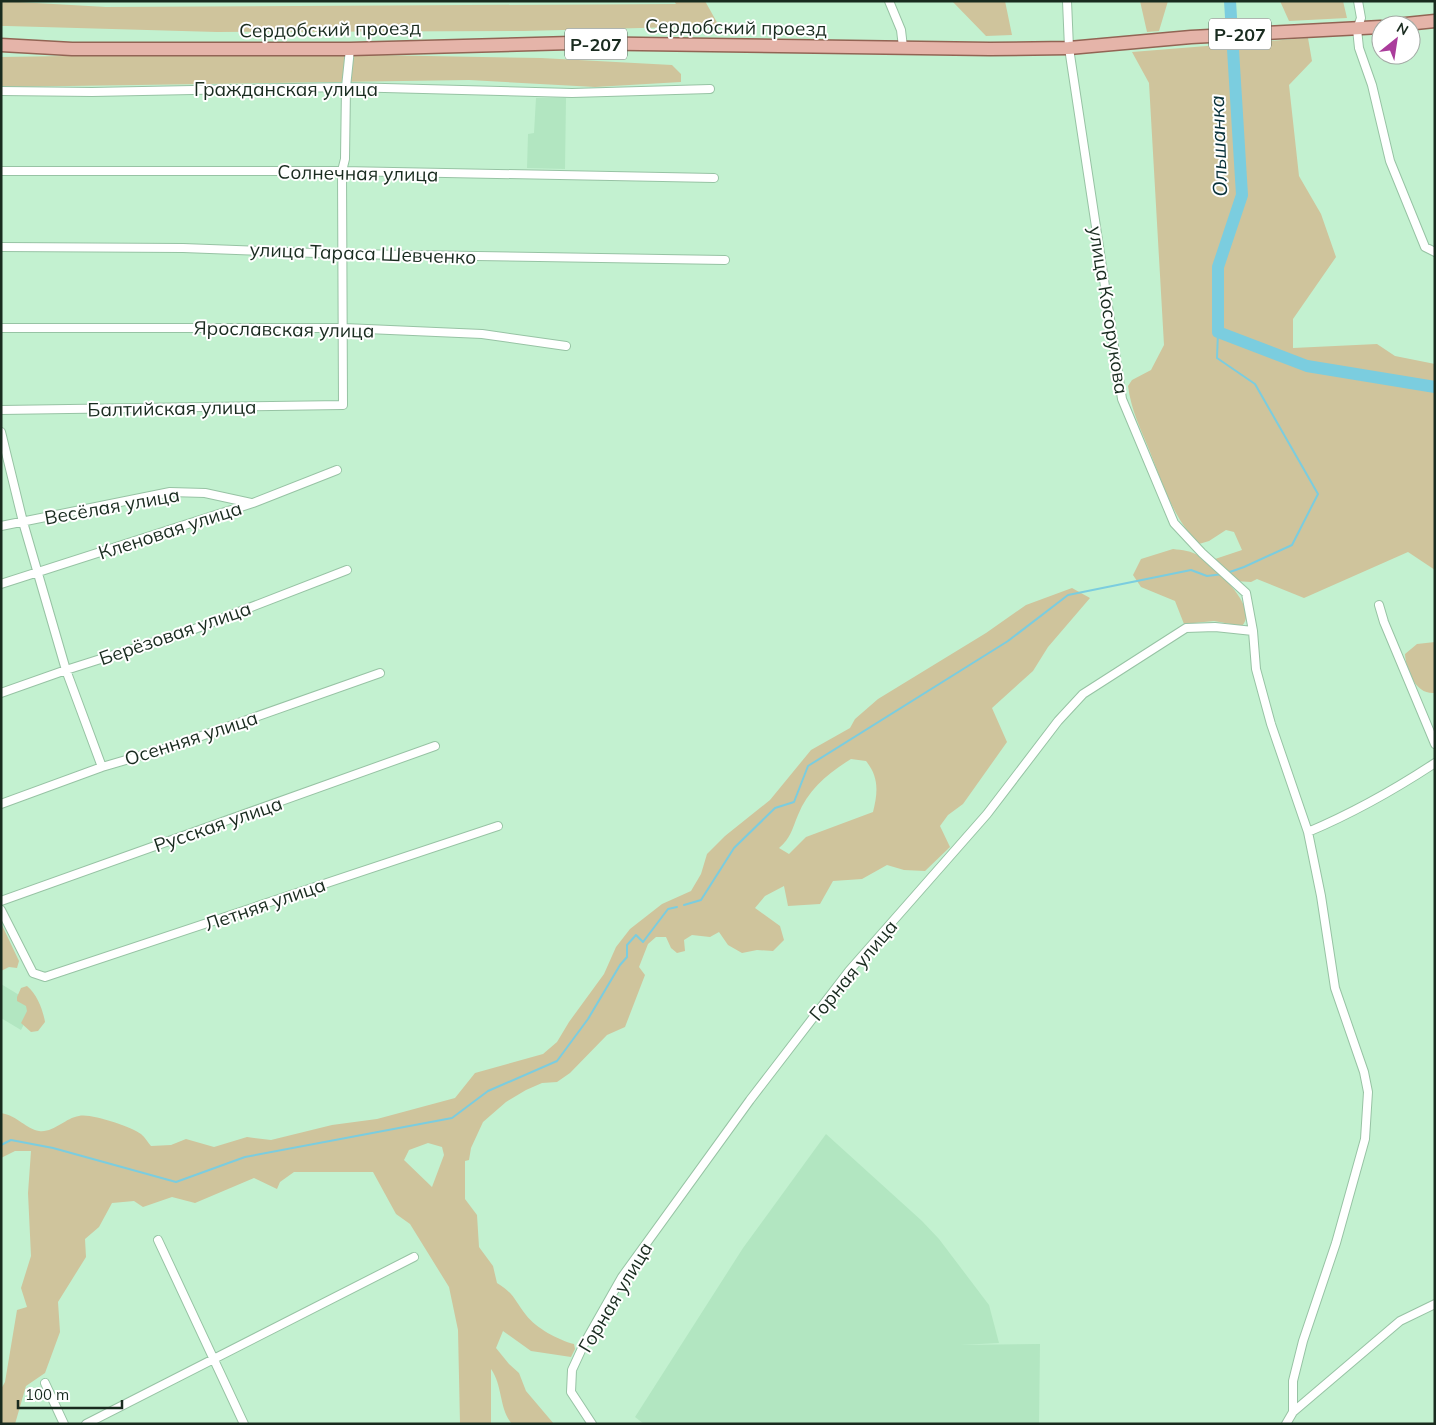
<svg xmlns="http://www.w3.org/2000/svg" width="1436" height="1425" font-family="Mulish,sans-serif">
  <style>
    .built { fill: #b2e6c1 }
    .green { fill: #cfc49c; fill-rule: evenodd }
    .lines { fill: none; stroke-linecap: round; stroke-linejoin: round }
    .stream { stroke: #7bcddf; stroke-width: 2 }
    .river { stroke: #7bcddf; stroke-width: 12 }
    .street-casing { stroke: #97c3a4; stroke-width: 10 }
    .primary-casing { stroke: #926454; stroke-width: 15 }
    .street { stroke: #fff; stroke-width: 8 }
    .primary { stroke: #e5b4a9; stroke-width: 12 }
    .labels { text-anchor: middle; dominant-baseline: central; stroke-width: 4; stroke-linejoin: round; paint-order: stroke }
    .shield { fill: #fff; stroke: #5e6b62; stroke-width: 1 }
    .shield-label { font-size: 18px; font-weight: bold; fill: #192b1f }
    .street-label { font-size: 19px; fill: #192b1f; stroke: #fff }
    .water-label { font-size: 20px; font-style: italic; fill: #083139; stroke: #fff }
  </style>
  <rect width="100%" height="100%" fill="#c3f1d0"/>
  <path class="built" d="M536,98H566L565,169L527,168L528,134L534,133Z
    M1,984L34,1004L21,1030L1,1018Z
    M826,1134L922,1221L939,1239L989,1305L999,1343L960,1345L1040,1344L1039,1424H644L635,1417L743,1248Z"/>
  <path class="green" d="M1,1L106,7L676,4L674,1H705L719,26L524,31L217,32L7,26H1Z
    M952,1H1005L1012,35L986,36Z
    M1140,1H1168L1159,31L1147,32Z
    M1280,1H1343L1347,18L1289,21Z
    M1308,38L1312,61L1289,85L1299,176L1321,214L1336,257L1293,319V348L1377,344L1395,356L1435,364V570L1408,552L1304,598L1257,579L1251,582L1235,581L1215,559L1242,550L1234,532L1226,530L1209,541L1199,544C1173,518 1163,485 1150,452C1141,430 1131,410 1128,386L1132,380L1151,370L1164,345L1149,83L1132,52Z
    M261,53L541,58L672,65L681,74V82L595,87L469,80L1,87V57Z
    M1173,549C1182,550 1192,551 1199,556C1214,567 1260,607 1242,626L1214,621L1184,624L1175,601L1141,587L1133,575L1141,559Z
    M1072,588L1090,598L1048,647L1033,671L992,708L1007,742L963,804L948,815L940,826L950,847L925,871L904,870L887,865L862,879L833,881L820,904L788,906L784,886L765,896L755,908L780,926L784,940L773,951L757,950L742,953L728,945L719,932L710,937L692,935L684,940L685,951L677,953L671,948L666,937H656L648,944L639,967L645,975L625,1027L607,1035L570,1073L557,1082L542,1083L526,1090L506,1102L483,1122L471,1148L469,1160L465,1161V1199L477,1215L479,1247L493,1266L497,1283C515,1294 514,1300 526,1315C536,1328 558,1340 574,1344L575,1349L571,1357L531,1351L503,1331L496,1348L509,1364L519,1373L526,1391L554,1424H512C499,1409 503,1386 491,1369V1424H460L458,1330L449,1287L410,1224L396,1214L373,1172H294L280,1182L277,1189L254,1178L195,1203L172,1197L143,1207L134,1201L112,1203L99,1227L85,1239L86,1257L58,1302L60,1332L45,1373L26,1386L15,1424H1V1389L5,1382L17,1310L27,1307L21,1288L31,1256L28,1193L31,1151H15L1,1158V1113C18,1116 26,1129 39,1131C54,1133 65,1118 79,1116C91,1113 131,1127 141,1134C145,1137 148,1143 151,1146L171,1145L186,1139L214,1147L247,1137L271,1140L332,1125L377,1119L455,1098L475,1073L543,1054L557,1042L569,1022L604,974L616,947L630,929L662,904L691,891L701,874L707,854L725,836L770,800L811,750L850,728L855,719L878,699L986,633L1026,605ZM851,759L866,761C879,777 878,792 873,812L806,837L789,854L779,848C791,838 792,829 798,815C808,790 828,773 851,759ZM428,1143L442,1147L444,1155L432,1187L404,1160L409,1150Z
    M1435,642V693C1416,695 1406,671 1405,654L1417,644Z
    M1,923L19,961L17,968L9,967L1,971Z
    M27,986C37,994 43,1010 45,1022L38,1031L31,1032L21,1023L27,1011L26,1006L17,1001V997L21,988Z"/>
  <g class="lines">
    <path class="stream" d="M1218,332L1217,358L1255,384L1318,494L1292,545L1244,567L1227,573
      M684,905L701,900L734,848L775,808L794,802L808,766L1008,641L1068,595L1191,570L1207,576L1223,574
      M1,1145L11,1140L53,1148L176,1182L245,1157L452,1118L488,1091L557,1061L588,1019L620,965L627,957V945L636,935L643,942L668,909L677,907"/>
    <path class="river" d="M1230,1L1242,195L1218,267V332L1307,366L1435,387"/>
    <g class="street-casing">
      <path id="street" d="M889,1L901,30L903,47
        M1067,1L1069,48L1122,399L1174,523L1202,553L1246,593L1253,631L1256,669L1271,724L1308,832L1321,896L1335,988L1364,1072L1368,1092L1365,1139L1336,1243L1303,1341L1293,1381V1412L1286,1424
        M1358,1L1361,18L1357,29L1359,48L1372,85L1390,161L1425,247L1435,252
        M1,91L92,92L346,87L572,93L710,89
        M1,171H342L714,178
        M1,247L183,248L344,254L725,260
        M1,328H344L482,334L566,346
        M1,410L343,405L342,171L345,159L346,87L350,49
        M1,432L23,522L66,670L102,767
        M1,526L170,492L205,493L251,503
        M1,584L253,503L337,470
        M1379,605L1384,622L1435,744
        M1,693L66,670L192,630L347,570
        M1,804L102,767L170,747L380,673
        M1308,832C1353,813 1394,790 1435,763
        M1,901L435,746
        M1,910L33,973L45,977L498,826
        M158,1240L244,1424
        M45,1383L64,1424
        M1293,1412L1400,1321L1435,1304
        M86,1424L414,1257
        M592,1424L571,1392L572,1370L584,1344L622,1277L750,1100L849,971L987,814L1058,721L1083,694L1186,628L1215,627L1253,631"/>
    </g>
    <g class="primary-casing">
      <path id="primary" d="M1396,25L1435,21
        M1,45L72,49H350L571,43L990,49L1069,48L1191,37L1381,27"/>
    </g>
    <use href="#street" class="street"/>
    <use href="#primary" class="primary"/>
  </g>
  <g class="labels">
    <g class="shield">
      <rect x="1209" y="18.5" width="62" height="31" rx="4"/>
      <rect x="565" y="28.5" width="62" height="31" rx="4"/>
    </g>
    <g class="shield-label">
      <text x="1240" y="34">Р-207</text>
      <text x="596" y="44">Р-207</text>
    </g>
    <g class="street-label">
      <text transform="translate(736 27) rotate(1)">Сердобский проезд</text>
      <text transform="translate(330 29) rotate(-1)">Сердобский проезд</text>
      <text x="286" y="89">Гражданская улица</text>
      <text transform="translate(358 173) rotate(1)">Солнечная улица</text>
      <text transform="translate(363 253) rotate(2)">улица Тараса Шевченко</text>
      <text transform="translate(1109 310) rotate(81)">улица Косорукова</text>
      <text transform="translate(284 329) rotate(1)">Ярославская улица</text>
      <text transform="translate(172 408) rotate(-1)">Балтийская улица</text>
      <text transform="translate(112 506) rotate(-10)">Весёлая улица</text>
      <text transform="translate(170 530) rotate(-18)">Кленовая улица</text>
      <text transform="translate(175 633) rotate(-19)">Берёзовая улица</text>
      <text transform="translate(191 738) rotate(-18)">Осенняя улица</text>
      <text transform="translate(218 824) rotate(-19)">Русская улица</text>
      <text transform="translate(265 904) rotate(-19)">Летняя улица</text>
      <text transform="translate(853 970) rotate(-50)">Горная улица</text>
      <text transform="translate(615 1297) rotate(-59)">Горная улица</text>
    </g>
    <g class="water-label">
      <text transform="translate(1218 146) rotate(-92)">Ольшанка</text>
    </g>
  </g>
  <rect width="1436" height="1425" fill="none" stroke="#192b1f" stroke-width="5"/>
  <g transform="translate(1396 40) rotate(30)"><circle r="24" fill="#ffffff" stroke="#a3aaa5"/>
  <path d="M0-4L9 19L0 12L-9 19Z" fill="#aa3c9b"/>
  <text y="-8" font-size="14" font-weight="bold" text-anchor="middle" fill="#192b1f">N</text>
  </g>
  <path d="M18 1400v8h104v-8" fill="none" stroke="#192b1f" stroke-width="2.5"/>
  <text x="25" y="1400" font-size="15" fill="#192b1f" stroke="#ffffff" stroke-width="4" paint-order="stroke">100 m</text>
</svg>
